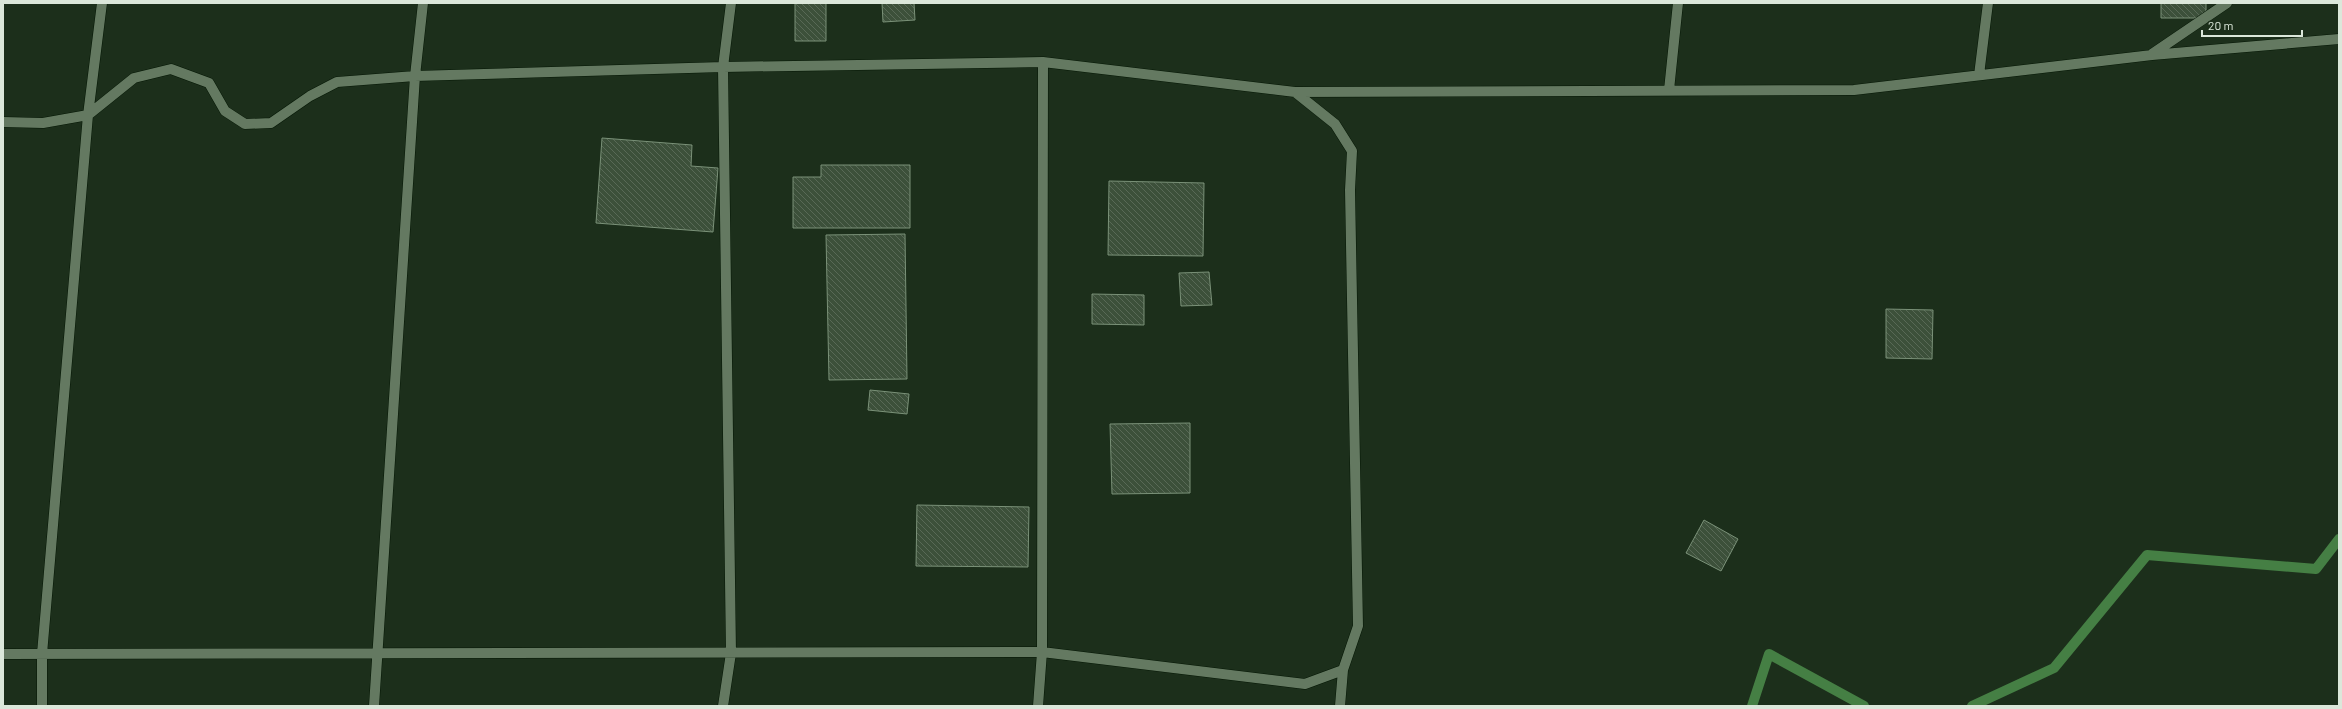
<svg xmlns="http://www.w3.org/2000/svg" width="2342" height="709" font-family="Barlow,sans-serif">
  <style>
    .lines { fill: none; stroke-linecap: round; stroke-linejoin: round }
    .stream { stroke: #457f44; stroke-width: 10 }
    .building { fill: url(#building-back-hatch); stroke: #7a9178 }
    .street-casing { stroke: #051705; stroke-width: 11 }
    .street { stroke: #647961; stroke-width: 10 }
  </style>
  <defs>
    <pattern id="building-back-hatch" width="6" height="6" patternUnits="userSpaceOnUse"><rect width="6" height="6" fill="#3c503a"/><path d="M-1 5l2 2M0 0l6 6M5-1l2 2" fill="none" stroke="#586956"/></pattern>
  </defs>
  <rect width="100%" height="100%" fill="#1c2f1b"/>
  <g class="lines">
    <path class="stream" d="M1752,706L1769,654L1864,706
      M1972,706L2054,668L2147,555L2316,569L2339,539"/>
  </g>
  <path class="building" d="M795,3H826V41H795Z
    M882,3H914L915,20L883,22Z
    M2161,3H2206V18H2161Z
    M602,138L692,145L691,166L718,168L713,232L596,223Z
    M821,165H910V228H793V177H821Z
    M1109,181L1204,183L1203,256L1108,255Z
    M905,234L907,379L829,380L826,235Z
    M1209,272L1212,305L1181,306L1179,273Z
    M1092,294L1144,295V325L1092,324Z
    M1886,309L1933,310L1932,359L1886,358Z
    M870,390L909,394L907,414L868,410Z
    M1190,423V493L1112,494L1110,424Z
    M917,505L1029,507L1028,567L916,566Z
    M1704,520L1738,539L1721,571L1686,553Z"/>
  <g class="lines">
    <g class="street-casing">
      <path id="street" d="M2152,54L2227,3
        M1979,75L1988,3
        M1669,90L1678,3
        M3,122L43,123L88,115L134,78L171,69L209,83L225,111L245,124L271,123L310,96L337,82L415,76L723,67L1043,62L1295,92L1854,90L2152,55L2339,39
        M3,654L1042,652L1305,684L1343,670L1358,626L1350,190L1352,151L1335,124L1295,92
        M42,706V654L88,115L102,3
        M374,706L415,76L423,3
        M723,706L731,653L723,67L731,3
        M1038,706L1042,652L1043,62
        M1340,706L1343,670"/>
    </g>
    <use href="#street" class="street"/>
  </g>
  <rect width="2342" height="709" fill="none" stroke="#dbe7da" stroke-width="8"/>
  <path d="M2202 30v6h100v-6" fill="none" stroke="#dbe7da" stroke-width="2"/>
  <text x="2208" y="30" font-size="12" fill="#dbe7da" stroke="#1c2f1b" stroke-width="3" paint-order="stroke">20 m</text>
</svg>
